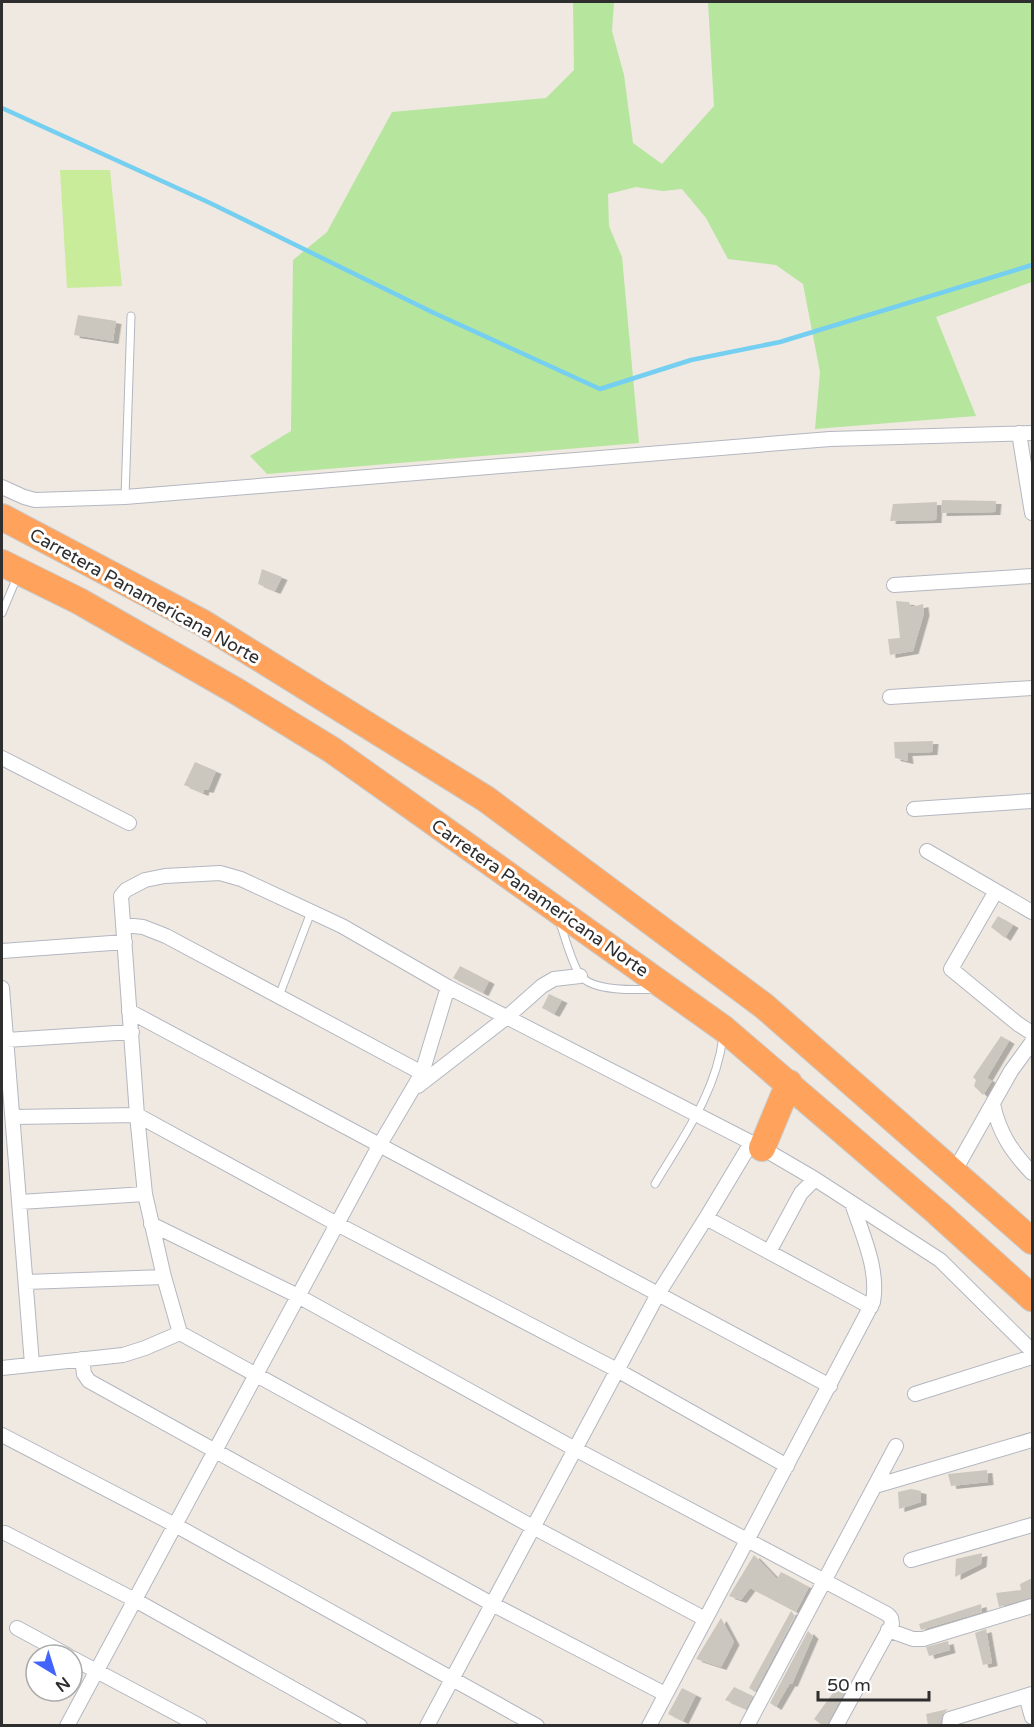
<svg xmlns="http://www.w3.org/2000/svg" width="1034" height="1727" font-family="'Varela Round',sans-serif">
  <style>
    .green { fill: #b6e59e }
    .pitch { fill: #c9ec9a }
    .lines { fill: none; stroke-linecap: round; stroke-linejoin: round }
    .stream { stroke: #75cff0; stroke-width: 4.5 }
    .building { fill: #cbc7bf; filter: url(#shadow) }
    .lane-casing { stroke: #b4b7c1; stroke-width: 9 }
    .street-casing { stroke: #b4b7c1; stroke-width: 16 }
    .highway-casing { stroke: #c9c9c9; stroke-width: 28 }
    .lane { stroke: #fff; stroke-width: 7 }
    .street { stroke: #fff; stroke-width: 14 }
    .highway { stroke: #ffa35c; stroke-width: 26 }
    .labels { text-anchor: middle; dominant-baseline: central; stroke-width: 6; stroke-linejoin: round; paint-order: stroke }
    .street-label { font-size: 18px; fill: #2e2e2e; stroke: #fff }
  </style>
  <defs>
    <filter id="shadow"><feDropShadow dx="5.5" dy="3" stdDeviation="0" flood-color="#0004"/></filter>
  </defs>
  <rect width="100%" height="100%" fill="#efe9e1"/>
  <path class="green" d="M573,2H614L612,31L624,75L633,143L662,164L714,106L708,2H1032V282L936,317L976,416L815,429L820,372L803,284L776,265L728,259L706,218L682,189L663,191L636,187L608,194L609,226L622,257L639,443L267,474L250,456L291,431L293,260L327,232L392,112L546,98L574,70Z"/>
  <path class="pitch" d="M60,170H110L122,286L67,288Z"/>
  <g class="lines">
    <path class="stream" d="M2,108L210,203L434,313L600,389L691,360L780,342L1032,265"/>
  </g>
  <path class="building" d="M78,315L116,321L113,341L74,335Z
    M942,500L996,501L995,512L941,513Z
    M937,502L936,520L890,521L893,504Z
    M262,569L282,577L275,591L258,584Z
    M896,601L909,602L911,607L923,604L924,613L913,651L890,655L888,639L900,638Z
    M933,741L932,752L907,753L908,761L895,758L894,742Z
    M195,762L216,771L208,790L204,789L203,793L184,785Z
    M998,916L1013,925L1005,938L991,927Z
    M460,966L489,981L483,993L453,978Z
    M549,994L562,1000L554,1014L542,1008Z
    M1001,1036L1009,1041L987,1078L992,1081L983,1095L974,1086L976,1080L973,1077Z
    M987,1470L988,1482L951,1486L948,1474Z
    M911,1489L921,1491V1502L899,1509L898,1492Z
    M982,1553L981,1564L955,1577L956,1559Z
    M754,1555L777,1579L781,1572L809,1587L796,1612L750,1588L741,1600L729,1596Z
    M1032,1578V1597L999,1607L996,1593L1021,1590L1020,1584Z
    M981,1604L982,1612L921,1630L919,1624Z
    M791,1611L795,1616L755,1692L749,1688Z
    M721,1618L734,1642L721,1667L696,1659Z
    M986,1629L992,1663L983,1665L975,1633Z
    M808,1631L813,1636L792,1684L790,1683L776,1707L770,1703Z
    M948,1641L950,1650L929,1656L926,1647Z
    M734,1687L753,1696L746,1709L725,1700Z
    M682,1688L696,1695L683,1721L668,1714Z
    M846,1689L827,1725H822L814,1719L835,1690Z
    M948,1709L943,1714L940,1725H928L926,1714Z"/>
  <g class="lines">
    <g class="lane-casing">
      <path id="lane" d="M125,497L131,316
        M2,613L17,577
        M560,923C565,937 572,964 580,975C592,992 637,990 656,989
        M279,996L311,912
        M655,1184C683,1137 716,1093 723,1037"/>
    </g>
    <g class="street-casing">
      <path id="street" d="M1019,433L1032,513
        M2,487L24,497L35,500L125,497L830,439L1032,433
        M894,585L1032,576
        M890,697L1032,688
        M2,758L129,823
        M914,809L1032,801
        M927,851L1032,912
        M996,891L951,969L1018,1024L1032,1033
        M124,925L143,927L166,936L422,1073
        M2,951L125,942
        M2,988L32,1364
        M129,1011L830,1386
        M6,1040L132,1032
        M418,1086L507,1017L542,986L554,979L580,976
        M993,1104C999,1133 1012,1152 1032,1173
        M13,1117L137,1115L337,1224L617,1370L787,1466
        M954,1172L1011,1071L1032,1042
        M20,1202L145,1194
        M706,1218L871,1307
        M151,1224L298,1296L575,1449L887,1614L891,1618L892,1624L836,1726
        M769,1252L801,1193L815,1179
        M26,1282L164,1277
        M82,1359L84,1374L89,1381L492,1604L665,1694
        M2,1368L123,1355L145,1348L180,1333
        M915,1394L1032,1357
        M2,1435L175,1525L537,1726
        M875,1486L1032,1440
        M5,1533L135,1600L360,1726
        M911,1560L1032,1525
        M705,1619L533,1527L180,1333L164,1277L145,1194L137,1115L121,896L126,890L145,880L165,876L220,873L241,879L342,926L448,987L762,1148L815,1179L940,1260L1032,1351
        M17,1628L67,1655
        M888,1630L913,1639H923L1032,1606
        M72,1658L200,1726
        M1026,1696L1032,1717
        M67,1726L379,1146L422,1073L448,987
        M427,1726L658,1294L706,1218L751,1143
        M649,1726L873,1302C879,1269 862,1234 852,1203
        M747,1726L896,1446
        M949,1726L950,1719L1032,1694"/>
    </g>
    <g class="highway-casing">
      <path id="highway" d="M2,517L203,623L486,799L764,1006L1032,1241
        M2,563L79,601L236,691L332,750L484,858L724,1029L938,1213L1032,1298
        M762,1148L789,1083"/>
    </g>
    <use href="#lane" class="lane"/>
    <use href="#street" class="street"/>
    <use href="#highway" class="highway"/>
  </g>
  <g class="labels">
    <g class="street-label">
      <text transform="translate(145 596) rotate(29)">Carretera Panamericana Norte</text>
      <text transform="translate(540 898) rotate(35)">Carretera Panamericana Norte</text>
    </g>
  </g>
  <rect width="1034" height="1727" fill="none" stroke="#2e2e2e" stroke-width="6"/>
  <g transform="translate(54 1673) rotate(142)"><circle r="28" fill="#ffffff" stroke="#ababab" stroke-width="1.5"/>
  <path d="M0-4.5L10 22L0 15L-10 22Z" fill="#4264fb"/>
  <text y="-9" font-size="16" font-weight="bold" text-anchor="middle" fill="#2e2e2e">N</text>
  </g>
  <path d="M818 1691v9h111v-9" fill="none" stroke="#2e2e2e" stroke-width="3"/>
  <text x="827" y="1691" font-size="18" fill="#2e2e2e" stroke="#ffffff" stroke-width="4.5" paint-order="stroke">50 m</text>
</svg>
